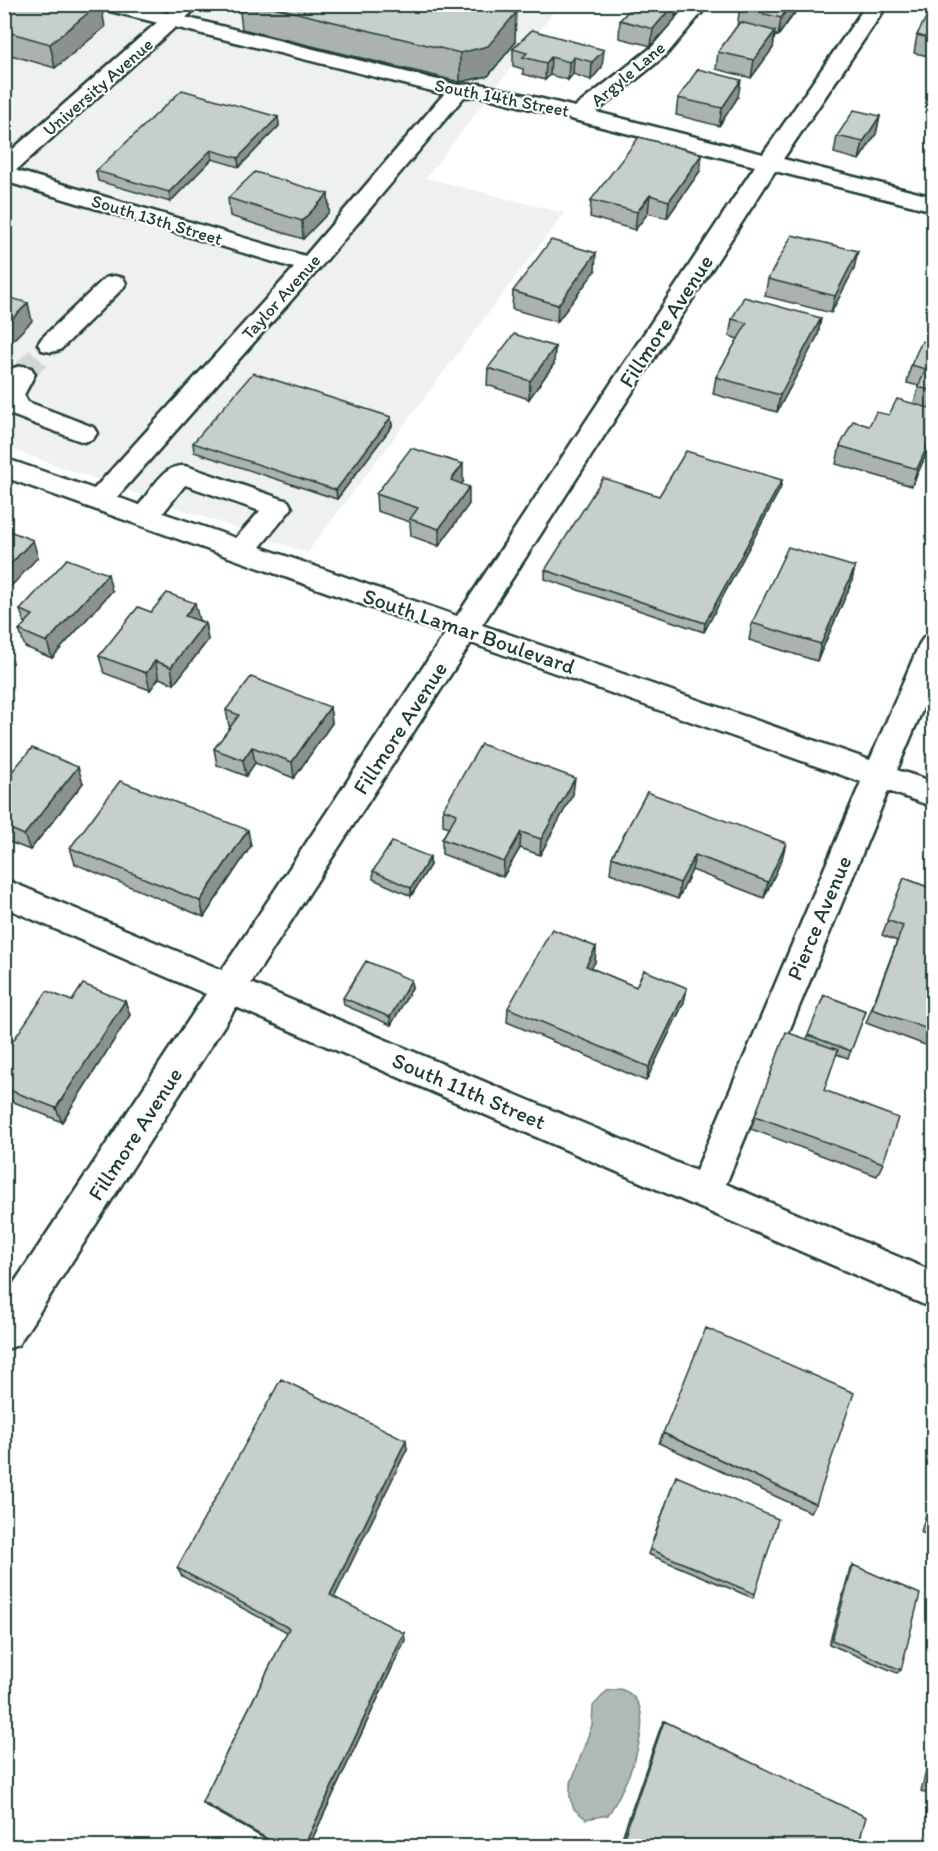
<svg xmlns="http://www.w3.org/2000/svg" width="938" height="1851" font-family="Itim,sans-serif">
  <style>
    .built { fill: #eef1f0 }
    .water { fill: #afbab7; stroke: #758883; stroke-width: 1.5 }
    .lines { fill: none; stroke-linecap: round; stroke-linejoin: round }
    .minor-tunnel { stroke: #d2d8d6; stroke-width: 23; stroke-dasharray: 23 12; stroke-linecap: butt }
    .minor-casing { stroke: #1f3d34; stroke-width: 5 }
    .major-casing { stroke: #1f3d34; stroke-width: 5 }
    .minor { fill: #fff; fill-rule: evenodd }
    .major { fill: #fff; fill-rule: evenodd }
    .wall { fill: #abb2af; stroke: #1f3d34; stroke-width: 1.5 }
    .shaded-wall { fill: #8b918f; stroke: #1f3d34; stroke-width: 1.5 }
    .building { fill: #c7cfcc; stroke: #1f3d34; stroke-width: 1.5 }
    .labels { text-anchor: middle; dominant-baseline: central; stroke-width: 4.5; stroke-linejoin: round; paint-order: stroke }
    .far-street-label { font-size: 18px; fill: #1f3d34; stroke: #fff }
    .street-label { font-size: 22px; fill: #1f3d34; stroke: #fff }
  </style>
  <rect width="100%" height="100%" fill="#fff"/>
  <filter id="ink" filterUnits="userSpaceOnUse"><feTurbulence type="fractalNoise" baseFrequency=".0167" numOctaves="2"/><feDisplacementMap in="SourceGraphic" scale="12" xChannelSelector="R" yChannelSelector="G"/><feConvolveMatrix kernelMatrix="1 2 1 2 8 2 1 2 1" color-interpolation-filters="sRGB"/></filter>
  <g filter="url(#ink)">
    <path class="built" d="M5,5H559L426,178L564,213L307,553L5,447Z"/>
    <path class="water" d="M620,1689C667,1703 625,1789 608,1815L586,1819L574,1809L570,1798V1786L592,1725L593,1706L607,1691Z"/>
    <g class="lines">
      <path class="minor-tunnel" d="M22,374L51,344"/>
      <g class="minor-casing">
        <path id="minor" d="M95,4H132L458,85L480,84L575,107L652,47L688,4H709L666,55L596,112L763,154L867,4H888L783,159L934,197V211L775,171L482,625L870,760L919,645L924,637L934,634V682L897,770L934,782V807L888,791L726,1184L934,1272V1309L236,1007L18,1345L4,1350V1298L206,994L4,907V879L222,970L445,634L4,477V458L94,489L294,268L4,181V167L305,256L444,94L98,8ZM480,96L755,166L457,616L260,547L292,508L288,501L189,467C166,460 153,488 139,505L117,497L318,270L464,97ZM185,485L260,511L236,538L163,513ZM471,643L861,782L696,1171L251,983Z
          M114,276L123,278L126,283L123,288L60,350L51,352L42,350L38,344L42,338L105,278Z
          M22,366L31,368L35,374L24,395L28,402L93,427L97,433L93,439L84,442L75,439L9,414C0,400 4,382 13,368Z"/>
      </g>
      <g class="major-casing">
        <path id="major" d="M178,4H201L12,174L4,176V157Z"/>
      </g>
      <use href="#minor" class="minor"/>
      <use href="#major" class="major"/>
    </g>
    <path class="wall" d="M4,4L105,27L55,68L4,53Z
      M239,4H505V10L515,43L488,76L460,82L242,29Z
      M635,4H693L690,8L676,5L675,19L651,46L619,38L620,20Z
      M933,4V57L914,53L917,35L927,19L930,5Z
      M800,6L778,36L775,35L773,48L751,78L716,69L718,52L737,26L740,8Z
      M532,30L602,67L591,80L573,74L568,80L550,75L545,80L523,74V69L513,66V49Z
      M738,97L719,126L676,115L678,98Z
      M880,116L876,134L859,160L834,153L837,136Z
      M278,117L279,126L239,167L212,159L170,202L98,181L96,171Z
      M702,154L700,171L667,218L648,213L635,230L590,217L591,200Z
      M328,194L329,212L303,239L230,216L228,198Z
      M854,269L831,313L765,296L768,279Z
      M595,271L557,322L512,309L513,291Z
      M821,318L818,335L777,412L713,394L716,377L738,339L729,336L732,319Z
      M933,326V439L912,486L836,464L840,446L869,426L914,403L919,386L907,383L911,365L928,343Z
      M555,347L554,364L529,399L487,385L488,368Z
      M391,417L392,426L337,499L194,452L193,443Z
      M782,480L780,489L704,632L545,579V570L659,496Z
      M463,482L461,484L469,504L439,546L411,536L410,522L377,511L376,494Z
      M855,567L851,584L817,661L749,640L752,623Z
      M112,591L52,658L25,647L19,630L25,624L20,610Z
      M151,612L199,620L205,623L208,640L174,684L159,678L150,690L104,673L99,656Z
      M330,707L332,723L294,778L255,763L246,776L217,765L214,749L231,727L229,726L226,710Z
      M4,781L83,783L30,850L4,840Z
      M647,792L782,859L764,898L692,870L678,899L610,873L612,857Z
      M573,794L540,855L520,848L503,877L442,854V839L449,827L443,825V809Z
      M251,846L204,917L75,864L70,848Z
      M430,857V865L411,896L373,879V871Z
      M904,878L933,889V1033L928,1046L866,1023L897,941L882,935Z
      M596,947L595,962L591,968L636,987L687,988L684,1002L646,1081L507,1022L508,1008Z
      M411,980L412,988L391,1025L344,1005L343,998Z
      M824,995L866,1011L848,1058L836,1054L824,1090L883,1163L877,1176L751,1129L755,1116L807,1039Z
      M72,1001H125L130,1015L62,1122L4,1098V1054Z
      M663,1433L816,1504L810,1512L659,1443Z
      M407,1449L334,1597L405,1640L309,1846H278L206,1806L202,1802L287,1632L182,1576L177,1568Z
      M676,1476L755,1594L753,1598L648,1554Z
      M933,1489V1538L921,1532Z
      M853,1565L901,1670L897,1673L829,1644L850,1569Z
      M664,1721L858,1846H619L661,1726Z
      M933,1741V1797L921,1791Z"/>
    <path class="shaded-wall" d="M99,4H101L105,27L55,68L50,44Z
      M495,4H505V21L492,7Z
      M674,4H676L675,19L651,46L653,29Z
      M791,4H800L778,36L781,18Z
      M516,13L515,43L488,76L460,82V53Z
      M775,31L773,48L751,78L754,60Z
      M604,50L602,67L591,80L592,62Z
      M551,57L550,75L545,80L546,63Z
      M574,57L573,74L568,80L569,62Z
      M741,80L738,97L719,126L722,108Z
      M880,116L876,134L859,160L863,142Z
      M278,117L279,126L239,167L238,158Z
      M211,150L212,159L170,202L169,192Z
      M702,154L700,171L667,218L669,201Z
      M328,194L329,212L303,239L302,221Z
      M650,195L648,213L635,230L637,212Z
      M858,251L854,269L831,313L835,296Z
      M596,253L595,271L557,322L558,305Z
      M28,303L32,321L4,349V327Z
      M821,318L818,335L777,412L780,395Z
      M555,347L554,364L529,399L530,381Z
      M391,417L392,426L337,499L336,490Z
      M933,433V439L912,486L917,469Z
      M463,464V482L451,498V480Z
      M782,480L780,489L704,632L705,623Z
      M469,487V504L439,546V529Z
      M33,540L38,557L4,594V571Z
      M855,567L851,584L817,661L821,644Z
      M108,574L112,591L52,658L47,642Z
      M195,603L199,620L189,633L185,616Z
      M205,623L208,640L174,684L171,667Z
      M155,661L159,678L150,690L146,673Z
      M330,707L332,723L294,778L292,762Z
      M252,747L255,763L246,776L243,760Z
      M78,767L83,783L30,850L24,835Z
      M575,778L573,794L540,855L541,839Z
      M248,830L251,846L204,917L200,901Z
      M521,832L520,848L503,877L504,862Z
      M786,843L782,859L764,898L768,882Z
      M695,855L692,870L678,899L680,883Z
      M430,857V865L411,896V888Z
      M596,947L595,962L584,981L586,966Z
      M411,980L412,988L391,1025L390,1017Z
      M687,988L684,1002L646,1081L649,1067Z
      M125,1001L130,1015L62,1122L56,1108Z
      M406,1440L407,1449L332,1602L330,1595Z
      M404,1633L405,1640L309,1846H304Z"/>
    <path class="building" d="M4,4H99L50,44L4,31Z
      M261,4H495L492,7L516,13L488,46L460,53Z
      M635,4H674L653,29L620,20Z
      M743,4H791L781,18L740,8Z
      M925,19L933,21V39L917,35Z
      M740,22L775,31L754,60L718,52Z
      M532,30L604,50L592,62L574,57L569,62L551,57L546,63L523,57L527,53L513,49Z
      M698,69L741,80L722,108L678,98Z
      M182,90L278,117L238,158L211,150L169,192L96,171Z
      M854,110L880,116L863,142L837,136Z
      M639,137L702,154L669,201L650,195L637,212L591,200Z
      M255,172L328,194L302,221L228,198Z
      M792,235L858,251L835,296L768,279Z
      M551,240L596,253L558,305L513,291Z
      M4,296L28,303L4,327Z
      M744,297L821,318L780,395L716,377L747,323L732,319Z
      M514,334L555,347L530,381L488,368Z
      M922,341L933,345V391L918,387L926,369L911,365Z
      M253,373L391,417L336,490L193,443Z
      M897,399L933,409V433L917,469L840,446L853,421L869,426L876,412L889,415Z
      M411,448L463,464L451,480L469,487L439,529L410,519L418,508L376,494Z
      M686,451L782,480L705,623L545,570L603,478L659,496Z
      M4,529L33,540L4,571Z
      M788,547L855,567L821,644L752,623Z
      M67,559L108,574L47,642L19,630L33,615L20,610Z
      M167,593L195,603L185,616L205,623L171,667L155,661L146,673L99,656L138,607L151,612Z
      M251,677L330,707L292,762L252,747L243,760L214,749L239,715L226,710Z
      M481,744L575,778L541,839L521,832L504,862L442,839L457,814L443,809Z
      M32,748L78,767L24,835L4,826V781Z
      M120,781L248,830L200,901L70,848Z
      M647,792L786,843L768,882L695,855L680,883L612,857Z
      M392,842L430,857L411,888L373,871Z
      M904,878L933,889V1031L872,1009L903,926L887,920Z
      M552,929L596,947L586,966L636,987L644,970L687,988L649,1067L508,1008Z
      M366,961L411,980L390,1017L343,998Z
      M83,984L125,1001L56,1108L4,1088V1054L47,991L72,1001Z
      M824,995L866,1011L851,1051L808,1035Z
      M786,1032L838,1050L824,1090L898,1118L883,1163L755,1116Z
      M706,1328L854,1393L816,1504L663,1433Z
      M281,1379L406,1440L330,1595L404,1633L304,1846H280L202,1802L289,1628L177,1568Z
      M676,1476L778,1519L755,1594L650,1549Z
      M933,1507V1526L929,1524Z
      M853,1565L920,1594L901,1670L832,1640Z
      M664,1721L866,1817L858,1846H621Z
      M933,1770V1789L929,1787Z"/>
  </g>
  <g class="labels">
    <g class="far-street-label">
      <text transform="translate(628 74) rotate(-40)">Argyle Lane</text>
      <text transform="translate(98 87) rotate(-41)">University Avenue</text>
      <text transform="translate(502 98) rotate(11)">South 14th Street</text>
      <text transform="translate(157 220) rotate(17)">South 13th Street</text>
      <text transform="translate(281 297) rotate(-48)">Taylor Avenue</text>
    </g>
    <g class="street-label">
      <text transform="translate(666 321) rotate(-57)">Fillmore Avenue</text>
      <text transform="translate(469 631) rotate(19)">South Lamar Boulevard</text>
      <text transform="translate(400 728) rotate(-57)">Fillmore Avenue</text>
      <text transform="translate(819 918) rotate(-67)">Pierce Avenue</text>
      <text transform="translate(469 1091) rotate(23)">South 11th Street</text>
      <text transform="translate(135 1134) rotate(-57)">Fillmore Avenue</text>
    </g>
  </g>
  <rect width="938" height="1851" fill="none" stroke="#fff" stroke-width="24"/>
  <rect x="12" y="12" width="914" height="1827" fill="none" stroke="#1f3d34" stroke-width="2" filter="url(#ink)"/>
</svg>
